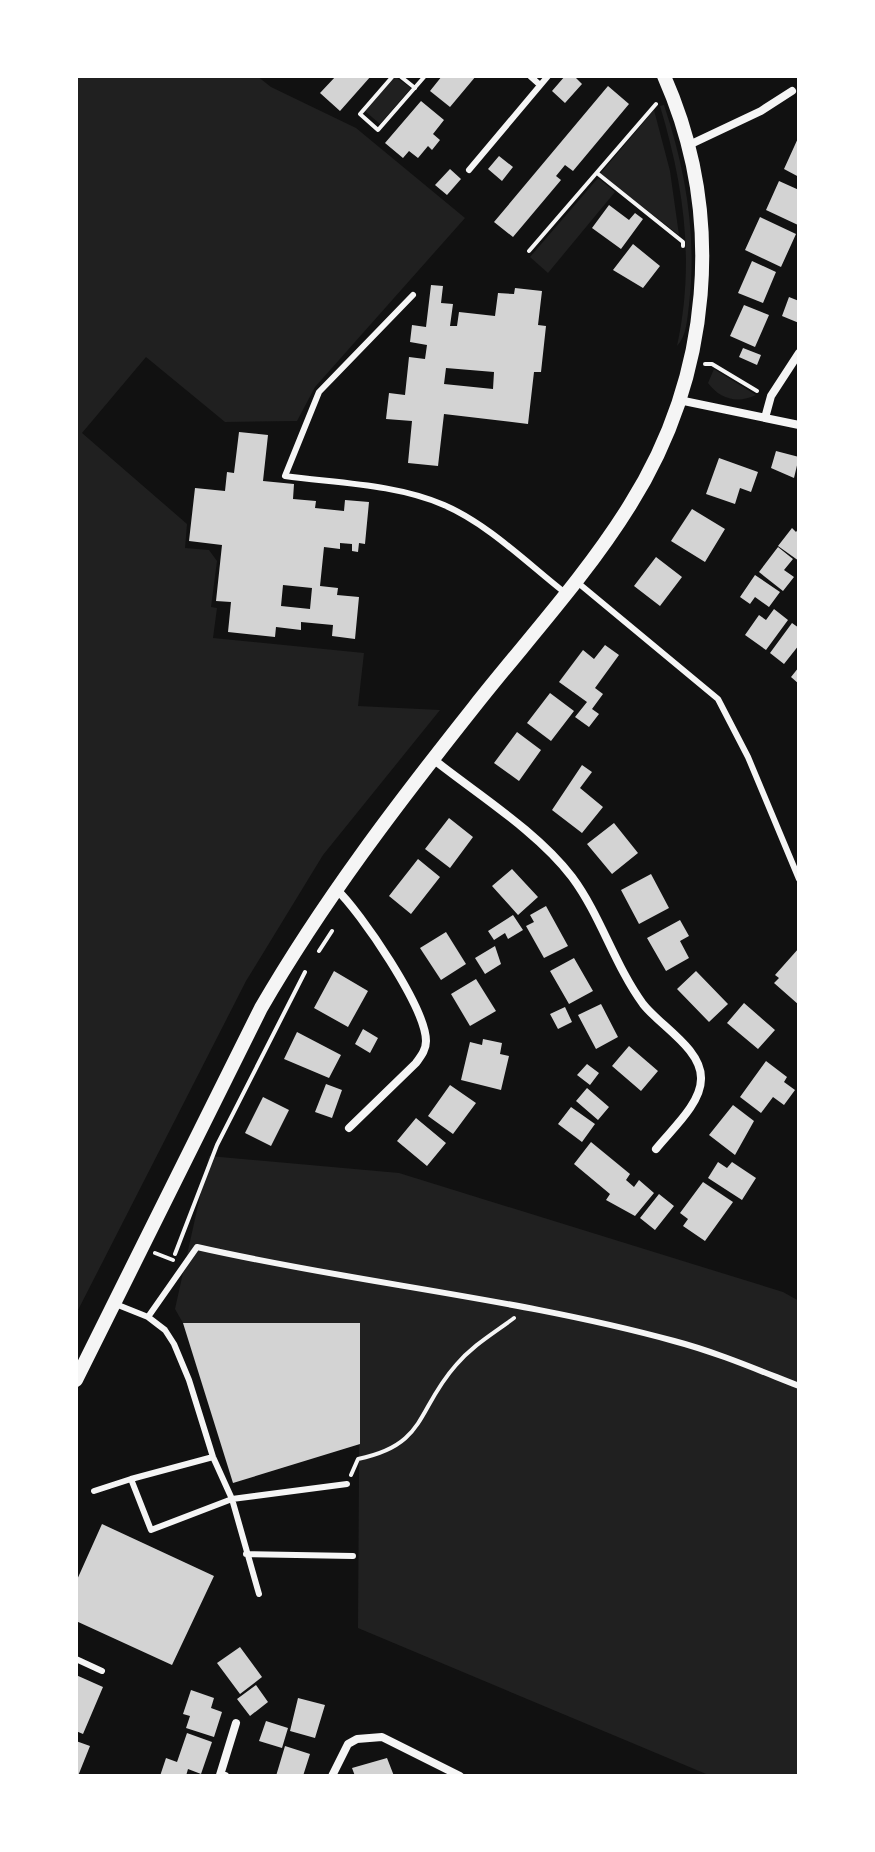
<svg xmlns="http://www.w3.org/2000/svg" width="875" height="1852" font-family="Roboto,sans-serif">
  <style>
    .green { fill: #202020 }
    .building { fill: #d3d3d3; fill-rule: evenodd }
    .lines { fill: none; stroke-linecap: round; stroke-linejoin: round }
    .path { stroke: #f5f5f5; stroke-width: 4 }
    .service { stroke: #f5f5f5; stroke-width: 6 }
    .minor { stroke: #f5f5f5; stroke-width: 8 }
    .tertiary { stroke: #f5f5f5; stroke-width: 14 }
  </style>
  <rect width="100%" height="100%" fill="#111"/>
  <path class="green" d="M76,76H257L271,87L356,128L465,218L315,387L297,421L225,422L146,357L82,433L187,524L185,548L209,550L217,561L211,607L217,608L213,638L364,653L358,706L440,710L323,855L246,981L76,1314Z
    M394,76L411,88L380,124L365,111Z
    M664,105C686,171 697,236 689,305C687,319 687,335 677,346C695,263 684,186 660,106Z
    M654,110L670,171L679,235L600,174Z
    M598,178L615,192L548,273L530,257Z
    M714,369L756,395C737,404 720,399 708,383Z
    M209,1156L399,1173L783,1292L799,1301V1776H711L358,1628L360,1323H183L175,1309Z"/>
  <path class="building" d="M336,76H371L340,111L320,93Z
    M442,76H476L450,107L430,91Z
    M565,76H574L582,84L565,103L552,91Z
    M608,86L629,104L573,171L565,165L556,176L561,180L513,237L494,222Z
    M421,101L444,120L433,134L440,140L432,150L428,146L418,158L409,151L403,158L385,143Z
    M799,136V177L784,169Z
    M499,156L513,167L502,181L488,169Z
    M450,169L461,179L447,195L435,185Z
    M779,181L799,190L798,225L766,210Z
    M609,205L629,220L635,213L643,219L621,249L592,228Z
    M760,217L796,234L781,267L745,250Z
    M633,244L660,266L643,288L613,270Z
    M752,261L776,272L763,303L738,293Z
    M431,285L443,286L441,303L453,304L450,326H457L459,312L495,316L498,293L514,294L515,288L542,291L538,325L546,326L541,372H534L528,424L444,414L438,466L408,463L412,421L386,419L389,393L405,395L409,357L425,359L427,345L410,342L412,325L426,327ZM446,368L494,372L493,389L444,384Z
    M789,297L799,301V323L782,316Z
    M744,305L769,315L755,347L730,336Z
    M743,348L761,355L757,365L739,357Z
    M239,432L268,435L263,481L294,484L293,499L316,501L315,508L344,511L345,500L369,502L365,544L359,543L358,552L352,551V544L340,543V549L324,547L320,586L338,588L337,595L359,597L355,639L332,636L333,625L301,622V630L276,627L275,637L228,632L231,602L216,601L222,545L189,541L195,488L225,491L227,472L234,473ZM283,585L312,588L310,609L281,606Z
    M776,451L799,457L794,478L771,468Z
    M719,458L758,472L751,492L740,488L735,504L706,494Z
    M692,509L725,529L705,562L671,541Z
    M792,528L796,532L799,528V561L778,546Z
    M778,547L793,559L784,570L794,577L783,591L759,572Z
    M656,557L682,577L660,606L634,586Z
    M755,575L780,592L769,607L755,597L750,604L740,597Z
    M774,609L788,620L766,650L745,635L759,615L766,620Z
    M792,623L799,628V645L784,664L770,653Z
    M605,645L619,655L595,688L603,694L592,709L599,714L589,727L575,717L587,702L559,682L583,650L594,659Z
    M799,667V684L791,677Z
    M550,693L574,711L551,741L527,723Z
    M517,732L541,750L519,781L494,763Z
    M582,765L592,772L580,788L603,807L582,833L552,810Z
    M449,818L473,837L450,868L425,849Z
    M614,823L638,853L612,874L587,844Z
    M418,859L440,877L411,914L389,896Z
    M512,869L538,897L518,915L492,886Z
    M651,874L669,908L639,924L621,890Z
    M546,906L568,946L544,958L526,926L534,922L530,915Z
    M513,915L523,930L508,939L505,933L494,940L488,931Z
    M680,920L689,936L680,941L689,958L666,971L647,938Z
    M446,932L466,964L441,980L420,948Z
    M495,946L501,964L485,974L475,958Z
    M799,948V1005L774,983L779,978L775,975Z
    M574,958L593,991L569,1004L550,971Z
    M334,971L368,991L348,1027L314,1008Z
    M696,971L728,1004L709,1022L677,989Z
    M476,979L496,1011L470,1026L451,994Z
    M744,1003L775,1030L758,1049L727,1023Z
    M601,1004L618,1037L596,1049L578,1015Z
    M565,1007L572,1022L558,1029L550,1014Z
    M363,1029L378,1038L370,1053L355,1044Z
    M297,1032L341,1055L329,1078L284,1059Z
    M483,1039L502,1043L500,1054L509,1056L501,1090L461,1080L470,1042L482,1045Z
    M629,1046L658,1071L641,1091L612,1066Z
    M766,1061L787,1077L784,1082L795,1090L784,1105L773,1097L761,1113L740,1097Z
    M587,1064L599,1073L590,1085L577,1075Z
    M326,1084L342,1090L332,1118L315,1112Z
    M450,1085L476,1103L453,1134L428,1116Z
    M587,1088L609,1107L598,1120L576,1101Z
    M263,1097L289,1110L271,1146L245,1133Z
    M733,1105L754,1121L735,1155L709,1135Z
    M571,1107L595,1124L582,1142L558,1124Z
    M416,1118L446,1143L427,1166L397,1141Z
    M591,1142L630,1174L626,1180L634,1187L639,1180L654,1193L635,1216L606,1200L610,1194L574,1164Z
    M718,1162L727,1168L732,1162L756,1178L742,1200L708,1178Z
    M703,1182L733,1202L705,1241L683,1226L688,1219L680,1213Z
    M659,1194L674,1206L655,1230L640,1218Z
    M183,1323H360V1444L233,1483Z
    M102,1524L214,1576L172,1665L76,1621V1582Z
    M240,1647L262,1677L240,1694L217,1663Z
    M76,1675L103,1687L83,1734L76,1731Z
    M256,1685L268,1702L250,1716L237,1699Z
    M191,1690L214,1698L211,1708L222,1712L214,1737L186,1728L190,1716L183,1714Z
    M298,1698L325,1705L315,1738L290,1731Z
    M266,1721L288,1728L282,1748L259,1741Z
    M187,1733L212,1742L201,1774L188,1769L186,1776H160L166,1758L177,1762Z
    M76,1741L90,1746L78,1776H76Z
    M285,1746L310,1754L303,1776H276Z
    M387,1758L394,1776H355L352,1768Z"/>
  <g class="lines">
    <path class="path" d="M393,76L360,114L378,130L425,76
      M400,76L415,88
      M597,173L683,242V246
      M529,251L656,104
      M705,364H712L757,391
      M319,951L332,931
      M155,1253L173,1260
      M175,1254L217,1145L305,972
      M351,1475L358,1459C427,1445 416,1410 456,1365C473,1345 494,1333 514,1318"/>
    <path class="service" d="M530,76L540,85
      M469,170L548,76
      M413,295L319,392L285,476C336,483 396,484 444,505C488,524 527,563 564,592
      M577,582L718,699L748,757L799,879
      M113,1303L148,1317L165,1330L174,1344L189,1380L213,1457L232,1499L259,1594
      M148,1317L197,1247C355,1283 517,1298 674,1341C716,1352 758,1370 799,1386
      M213,1457L131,1479L151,1530L232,1499L347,1484
      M94,1491L131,1479
      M246,1554L353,1556
      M76,1659L102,1671"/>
    <path class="minor" d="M689,145L761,111L792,91
      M679,400L799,425
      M765,418L771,396L799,353
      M433,759C477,794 538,832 572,877C601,916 614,964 643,1004C660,1026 702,1049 701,1079C701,1104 671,1130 656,1149
      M336,889C360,911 426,1008 426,1041C426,1050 421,1056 416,1063L349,1128
      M225,1776L220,1775L236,1723
      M332,1776L348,1744L357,1739L382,1737L460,1776"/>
    <path class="tertiary" d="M76,1380L261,1008C323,901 397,804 474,707C526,641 586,576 630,505C711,376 726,216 664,76"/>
  </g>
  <rect width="875" height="1852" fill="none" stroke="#ffffff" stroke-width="156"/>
</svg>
